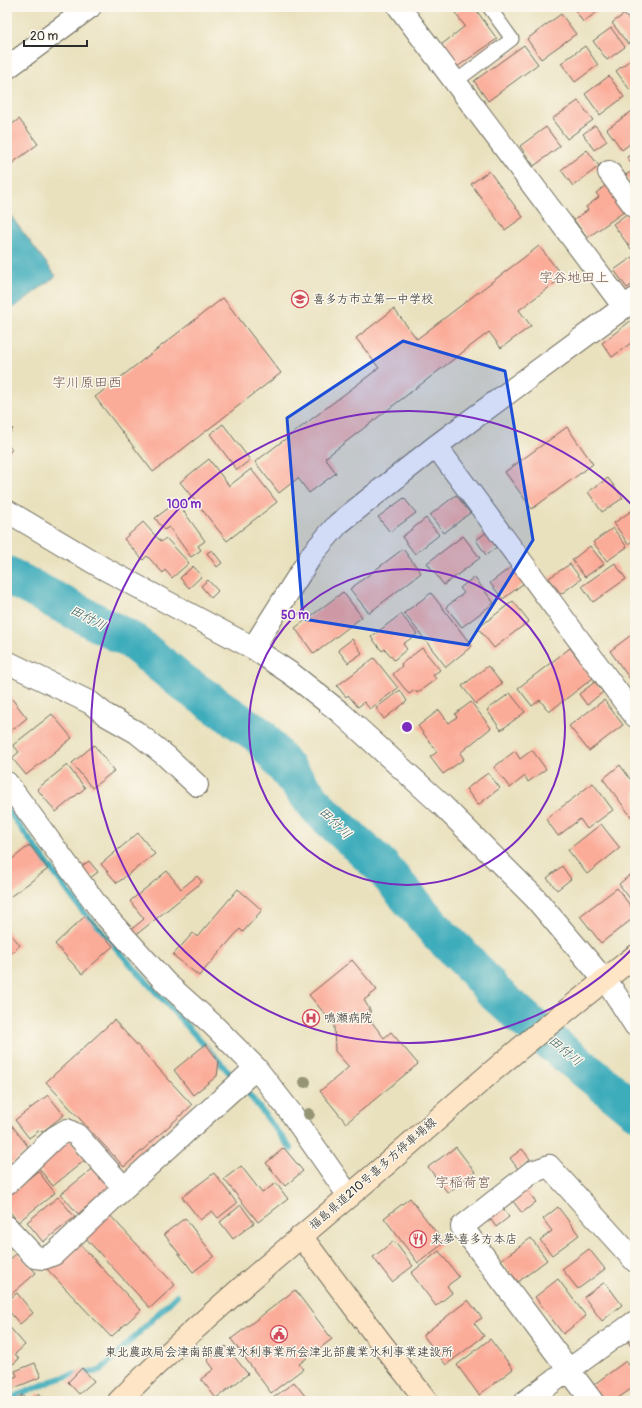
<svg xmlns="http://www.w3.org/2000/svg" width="642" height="1408" font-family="Pangolin,'Klee One',sans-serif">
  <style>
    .water { fill: #3eacbb; stroke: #346c73 }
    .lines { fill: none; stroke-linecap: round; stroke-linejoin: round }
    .stream { stroke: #3eacbb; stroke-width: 6 }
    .river { stroke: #3eacbb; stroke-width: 38 }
    .building { fill: #fbac99 }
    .lane-casing { stroke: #6e6b5e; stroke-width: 15 }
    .street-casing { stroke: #6e6b5e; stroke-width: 24 }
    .secondary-casing { stroke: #6e6b5e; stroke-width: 24 }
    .lane { stroke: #fff; stroke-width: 13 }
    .street { stroke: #fff; stroke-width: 22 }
    .secondary { stroke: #fde5c5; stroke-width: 22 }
    .tree { fill: #959576 }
    .marked { fill: #1d4ed8; fill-opacity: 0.2; stroke: #1d4ed8; stroke-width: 3; stroke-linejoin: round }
    .ring { fill: none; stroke: #7b2cbf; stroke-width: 2 }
    .labels { text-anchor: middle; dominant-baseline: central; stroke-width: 3; stroke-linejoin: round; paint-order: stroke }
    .poi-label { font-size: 12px; fill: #2b2b2b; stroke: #fbf7ec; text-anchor: start }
    .street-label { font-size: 12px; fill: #2b2b2b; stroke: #fbf7ec }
    .water-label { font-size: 13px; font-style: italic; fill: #335f65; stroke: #fbf7ec }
    .quarter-label { font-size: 14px; fill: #745852; stroke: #fbf7ec }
    .centre { fill: #7b2cbf; stroke: #fbf7ec; stroke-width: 2 }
    .ring-label { font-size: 12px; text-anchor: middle; font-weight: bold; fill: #7b2cbf; stroke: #fbf7ec; stroke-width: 3; stroke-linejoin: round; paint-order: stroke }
  </style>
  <rect width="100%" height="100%" fill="#fbf7ec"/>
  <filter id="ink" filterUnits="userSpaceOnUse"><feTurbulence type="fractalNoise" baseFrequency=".025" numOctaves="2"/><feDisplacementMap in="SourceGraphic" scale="8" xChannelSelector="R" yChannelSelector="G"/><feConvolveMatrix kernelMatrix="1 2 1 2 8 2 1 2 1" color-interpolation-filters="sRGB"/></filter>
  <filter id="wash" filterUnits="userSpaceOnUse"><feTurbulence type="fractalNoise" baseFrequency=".012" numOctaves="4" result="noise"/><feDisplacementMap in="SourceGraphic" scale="16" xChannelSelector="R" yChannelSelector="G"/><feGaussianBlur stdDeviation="0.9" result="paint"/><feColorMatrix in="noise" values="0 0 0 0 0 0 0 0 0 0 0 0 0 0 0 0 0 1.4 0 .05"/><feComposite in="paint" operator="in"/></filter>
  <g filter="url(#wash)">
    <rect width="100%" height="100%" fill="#e9e1be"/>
    <path class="water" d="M7,211L56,276L12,309L7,303Z"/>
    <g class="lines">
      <path class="stream" d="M7,809L80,908L143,978L248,1093L291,1149
        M7,1400L52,1381L71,1375L100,1371L177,1295"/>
      <path class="river" d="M7,575L132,641L185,684L259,735L320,810L382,867L440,935L466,960L495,993L548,1040L635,1110"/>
    </g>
    <g id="blocks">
      <path class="building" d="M463,7H474L497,39L457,67L441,45L465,26L455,13Z
        M501,7H510L504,11Z
        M573,7H604L583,22Z
        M630,10L635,17V39L628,44L612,23Z
        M561,14L576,34L541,59L527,39Z
        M611,28L625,47L607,60L593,41Z
        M524,45L538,64L488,101L474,81Z
        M585,46L598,65L575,82L561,63Z
        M634,57L635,86L630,90L616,71Z
        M609,76L624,97L600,115L585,94Z
        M578,101L593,120L567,139L552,119Z
        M635,109V140L622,150L607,129Z
        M19,119L38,144L10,165L7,162V128Z
        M595,125L607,141L594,150L583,134Z
        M546,127L560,146L534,166L520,146Z
        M587,150L599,166L573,186L561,170Z
        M635,152V168L627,157Z
        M489,171L523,217L505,230L471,184Z
        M631,172L635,177V185L633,187L625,175Z
        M606,185L628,209L587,238L574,220L588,210L586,207L599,197L596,193Z
        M631,211L635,216V246L631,249L613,224Z
        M539,246L563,277L519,310L531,326L501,348L489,332L325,458L336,473L309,493L298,478L279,493L255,462L379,368L356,338L394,309L417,339Z
        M634,256L635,283L627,288L614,270Z
        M223,298L281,373L153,472L95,397Z
        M633,319L635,322V340L612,357L602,343Z
        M7,423L13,429L7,436Z
        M223,424L250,460L237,470L210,434Z
        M567,427L593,464L532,509L505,472Z
        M7,445L12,449L7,456Z
        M209,459L229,486L251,469L277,502L227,541L180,482Z
        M608,478L623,498L602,512L588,492Z
        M456,495L470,513L444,533L430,515Z
        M404,498L416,513L390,532L378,517Z
        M177,502L205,541L198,546L201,550L191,557L169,527L164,530L155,518Z
        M634,509L635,511V539L628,544L614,523Z
        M426,518L439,535L415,554L402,537Z
        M143,522L161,542L166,538L189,563L172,578L165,570L163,573L147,556L143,560L124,539Z
        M613,528L627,547L607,561L593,542Z
        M487,532L498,546L486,555L476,540Z
        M463,536L480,558L444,585L427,563Z
        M590,546L604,564L585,577L572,560Z
        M403,549L421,573L369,613L350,589Z
        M212,550L222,563L217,567L207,553Z
        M615,563L626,579L593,602L582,586Z
        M570,564L581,579L561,594L549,578Z
        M193,566L202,576L189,588L180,578Z
        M511,567L524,583L503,599L490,583Z
        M474,577L494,603L462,627L446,607L464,593L460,588Z
        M208,580L218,591L211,598L201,586Z
        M343,592L362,617L314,654L295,628Z
        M431,593L472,646L446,667L404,613Z
        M513,601L529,621L494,648L478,628Z
        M401,614L417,634L403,644L407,649L394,660L385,649L382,651L371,637Z
        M635,632V686L610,651Z
        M352,639L362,653L348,663L338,650Z
        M422,648L440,670L433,675L436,679L417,693L415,690L409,694L393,674L402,666L401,664Z
        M570,648L593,678L549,712L540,700L532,706L518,688Z
        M374,658L398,688L370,709L364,702L358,707L348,695L346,697L337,686Z
        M488,666L502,684L476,704L462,686Z
        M595,682L603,692L587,705L579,694Z
        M400,690L407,701L384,719L376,708Z
        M510,693L525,712L501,730L487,710Z
        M8,694L27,718L7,734V695Z
        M604,700L623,725L589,751L569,726Z
        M471,702L491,728L460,753L464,759L443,774L430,757L437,752L418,726L439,710L449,723L457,717L455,714Z
        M52,714L72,738L26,775L12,758L19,752L13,745Z
        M94,745L114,771L92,788L72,763Z
        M532,750L546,769L528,782L525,776L510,788L494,767L515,751L520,759Z
        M67,765L85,788L56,812L37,789Z
        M620,765L633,783L635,781V817L633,819L603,779Z
        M488,773L500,788L478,805L466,789Z
        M593,783L613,810L587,829L580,819L558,836L546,819Z
        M601,824L620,848L587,874L568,850Z
        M138,833L155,854L117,883L101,864Z
        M30,845L48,869L7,899V863Z
        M89,861L98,872L85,882L75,871Z
        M562,866L571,879L557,890L547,878Z
        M167,871L181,889L197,876L202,882L132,938L128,932L144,919L130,901Z
        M635,871V905L619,884Z
        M617,888L635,912V917L601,943L580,916Z
        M238,889L262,910L243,932L240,929L199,976L173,955L193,933L197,937Z
        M85,916L113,946L82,974L55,944Z
        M7,930L20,945L7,956Z
        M352,960L377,990L364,1000L370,1010L371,1021L384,1038L391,1032L418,1064L346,1123L320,1091L349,1067L335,1051L334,1025L309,995Z
        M114,1020L192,1105L124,1167L46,1082Z
        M206,1044L219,1062L217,1076L193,1095L174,1070Z
        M48,1095L64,1115L42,1132L40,1130L29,1138L15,1120Z
        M10,1123L30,1149L7,1167V1125Z
        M69,1139L85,1160L53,1186L36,1165Z
        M456,1147L475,1172L448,1193L428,1167Z
        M284,1148L303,1171L285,1186L266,1163Z
        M522,1149L530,1159L518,1169L510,1158Z
        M96,1166L112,1186L78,1214L61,1194Z
        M241,1166L262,1193L276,1183L288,1199L258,1222L224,1179Z
        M38,1171L55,1193L18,1222L7,1208V1196Z
        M214,1173L237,1203L218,1218L212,1211L200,1220L182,1197Z
        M523,1185L536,1202L522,1213L509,1196Z
        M58,1197L75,1217L43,1242L27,1222Z
        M410,1198L444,1243L418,1263L384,1218Z
        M241,1205L254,1223L233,1239L220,1222Z
        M501,1206L509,1217L496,1227L488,1215Z
        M558,1207L579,1235L552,1255L540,1240L552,1231L543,1219Z
        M106,1211L175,1285L150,1308L82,1234Z
        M185,1218L214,1256L193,1272L164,1234Z
        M531,1238L547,1260L518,1282L501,1260Z
        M77,1241L141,1310L111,1337L47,1269Z
        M394,1241L413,1266L392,1282L373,1257Z
        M589,1249L605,1269L578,1289L562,1269Z
        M439,1251L459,1277L447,1286L452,1293L436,1306L411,1273Z
        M18,1252L36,1273L7,1298V1262Z
        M558,1279L586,1316L563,1334L535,1297Z
        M605,1282L622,1305L602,1321L584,1297Z
        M295,1290L332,1339L299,1364L303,1369L271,1393L231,1339Z
        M17,1293L33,1313L20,1324L7,1309V1301Z
        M468,1300L482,1318L474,1323L484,1336L446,1365L423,1335Z
        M7,1324L25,1345L15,1354L19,1359L7,1369Z
        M635,1337V1352L628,1342Z
        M490,1339L513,1369L479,1395L457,1365Z
        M226,1346L248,1374L216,1398L201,1379L214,1369L207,1360Z
        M626,1361L635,1373V1386L614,1401H599L589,1388Z
        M35,1363L41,1377L7,1391V1380L17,1376L15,1371Z
        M82,1368L94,1381L79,1394L68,1382Z
        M294,1382L309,1401H275L273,1398Z
        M39,1393L47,1401H30Z
        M22,1395L27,1401H15Z"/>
    </g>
  </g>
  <g filter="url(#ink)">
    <use href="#blocks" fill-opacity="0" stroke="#6e6b5e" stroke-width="1"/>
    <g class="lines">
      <g class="lane-casing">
        <path id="lane" d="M455,82L512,39L489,7"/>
      </g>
      <g class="street-casing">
        <path id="street" d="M399,7L624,307
          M633,7L635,9
          M7,68L90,7
          M609,172L635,207
          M436,446L635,716
          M7,511L103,568L253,648L293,675L341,713L442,805L535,898L612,989L635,1025
          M253,648L313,553L338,524L436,446L635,299
          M7,662L91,703L106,715L136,732L166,756L197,785
          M7,783L102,912L166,983L212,1024L256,1068L291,1113L349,1196
          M7,1183L55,1137L67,1130L77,1135L124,1188
          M7,1227L35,1257L44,1258L54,1254L124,1188L256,1068
          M526,1401L635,1322
          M592,1401L462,1227L532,1172L549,1166L635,1261"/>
      </g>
      <g class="secondary-casing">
        <path id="secondary" d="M301,1236L382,1344L427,1401
          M119,1401C192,1328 271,1262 349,1196C398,1155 445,1112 494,1070C540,1031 587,994 635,956"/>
      </g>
      <use href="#lane" class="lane"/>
      <use href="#street" class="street"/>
      <use href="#secondary" class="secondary"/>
    </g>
    <g class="tree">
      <circle cx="305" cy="1082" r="6"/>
      <circle cx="309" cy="1114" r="6"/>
    </g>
  </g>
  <path class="marked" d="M403,341L505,371L533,540L468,645L303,619L287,418Z"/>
  <g class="ring">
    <circle cx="407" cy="727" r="158"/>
    <path d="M634 947A316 316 0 1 1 634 507"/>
  </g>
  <defs>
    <g id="school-ring" transform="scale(0.9)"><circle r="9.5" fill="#fbf7ec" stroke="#d1495b" stroke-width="1.5"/><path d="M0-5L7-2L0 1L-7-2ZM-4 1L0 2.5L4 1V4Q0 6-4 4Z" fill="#d1495b"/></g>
    <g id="hospital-ring" transform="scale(0.9)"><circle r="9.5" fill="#fbf7ec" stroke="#d1495b" stroke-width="1.5"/><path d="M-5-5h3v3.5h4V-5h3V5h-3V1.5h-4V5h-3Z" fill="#d1495b"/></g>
    <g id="restaurant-ring" transform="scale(0.9)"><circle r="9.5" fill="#fbf7ec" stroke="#d1495b" stroke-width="1.5"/><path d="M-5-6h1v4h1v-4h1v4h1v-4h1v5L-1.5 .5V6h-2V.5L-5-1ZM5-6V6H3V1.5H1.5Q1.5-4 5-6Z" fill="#d1495b"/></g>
    <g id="civic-ring" transform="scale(0.9)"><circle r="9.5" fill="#fbf7ec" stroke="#d1495b" stroke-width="1.5"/><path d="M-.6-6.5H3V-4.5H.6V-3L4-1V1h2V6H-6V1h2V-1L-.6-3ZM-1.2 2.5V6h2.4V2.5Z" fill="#d1495b"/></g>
  </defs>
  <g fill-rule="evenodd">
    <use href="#school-ring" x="300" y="299"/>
    <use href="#hospital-ring" x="311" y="1018"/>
    <use href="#restaurant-ring" x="418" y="1239"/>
    <use href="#civic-ring" x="279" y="1334"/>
  </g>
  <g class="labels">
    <g class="poi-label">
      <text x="313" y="299">喜多方市立第一中学校</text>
      <text x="324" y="1018">鳴瀬病院</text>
      <text x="431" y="1239">来夢 喜多方本店</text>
      <text x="279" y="1352" text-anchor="middle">東北農政局会津南部農業水利事業所会津北部農業水利事業建設所</text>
    </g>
    <g class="street-label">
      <text transform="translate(373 1174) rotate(-41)">福島県道210号喜多方停車場線</text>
    </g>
    <g class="water-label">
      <text transform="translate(88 618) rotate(28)">田付川</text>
      <text transform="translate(335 823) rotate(44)">田付川</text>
      <text transform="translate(565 1051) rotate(40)">田付川</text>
    </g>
    <g class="quarter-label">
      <text x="574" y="277">字谷地田上</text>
      <text x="87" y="382">字川原田西</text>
      <text x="463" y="1182">字稲荷宮</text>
    </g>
  </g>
  <circle cx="407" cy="727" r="6" class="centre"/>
  <g class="ring-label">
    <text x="184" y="508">100 m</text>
    <text x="295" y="619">50 m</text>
  </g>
  <rect width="642" height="1408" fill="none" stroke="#fbf7ec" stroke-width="24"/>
  <path d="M24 40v6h63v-6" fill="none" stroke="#2b2b2b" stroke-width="2"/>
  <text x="30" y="40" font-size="12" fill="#2b2b2b" stroke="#fbf7ec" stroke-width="3" paint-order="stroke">20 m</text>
</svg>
